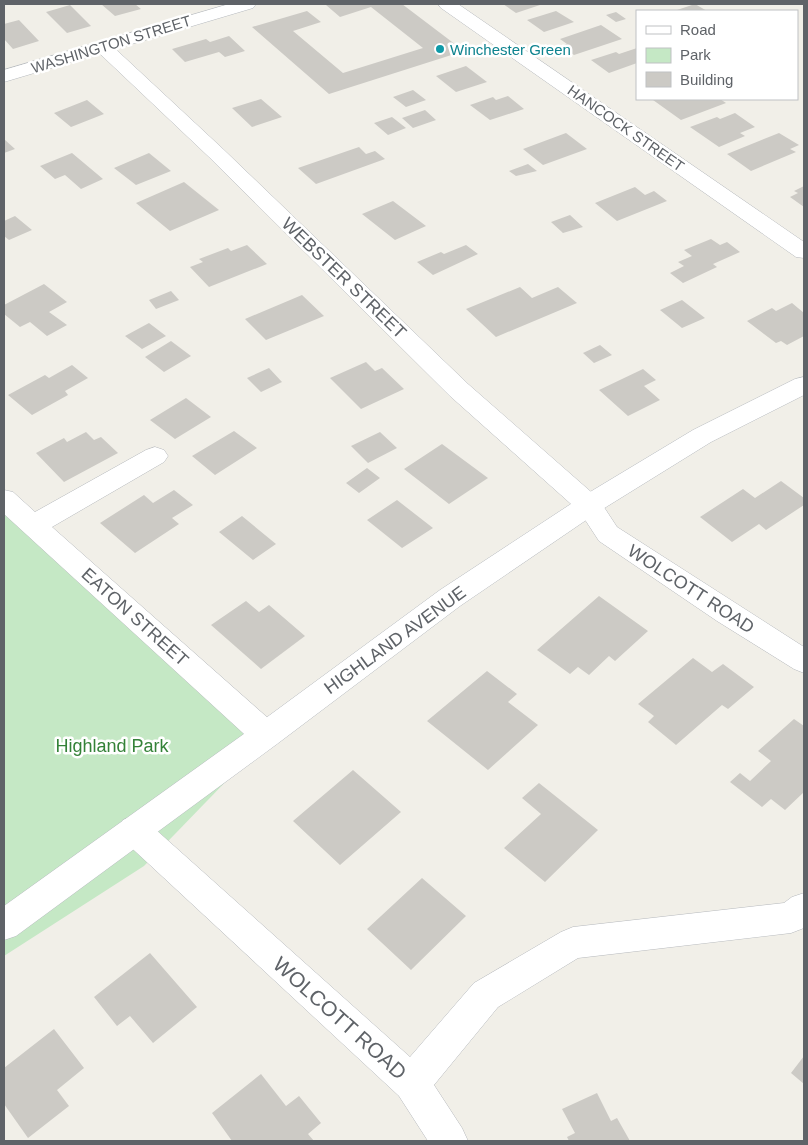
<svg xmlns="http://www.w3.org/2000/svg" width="808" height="1145" font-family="Arial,sans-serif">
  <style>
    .green { fill: #c5e8c5 }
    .building { fill: #cccac5 }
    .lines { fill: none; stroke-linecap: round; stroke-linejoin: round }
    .minor-casing { stroke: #b5b8bc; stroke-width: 1 }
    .secondary-casing { stroke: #b6babf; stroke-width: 1 }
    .minor { fill: #fff; fill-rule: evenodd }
    .secondary { fill: #fff; fill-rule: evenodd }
    .culture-dot { fill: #0f9aa8; stroke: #fff; stroke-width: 2 }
    .labels { text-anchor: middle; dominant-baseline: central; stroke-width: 5; stroke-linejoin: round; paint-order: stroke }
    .far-street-label { font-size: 15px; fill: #5f6368; stroke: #fff }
    .far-culture-label { font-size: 15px; fill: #0d838f; stroke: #fff; text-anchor: start }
    .street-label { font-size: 18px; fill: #5f6368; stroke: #fff }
    .park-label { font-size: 18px; fill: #348238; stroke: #fff }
    .near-street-label { font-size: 21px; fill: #5f6368; stroke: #fff }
  </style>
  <rect width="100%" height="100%" fill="#f1efe8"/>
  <path class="green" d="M4,509L267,739L144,866L4,956Z"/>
  <path class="building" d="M101,4H135L141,9L115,16Z
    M331,4H402L464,51L329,94L252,27L307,11L321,22L293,31L343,73L423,48L371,7L340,17L326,5Z
    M503,4H543L516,13Z
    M695,4L707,11H674Z
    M70,5L91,26L67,33L46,12Z
    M556,11L574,22L544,32L527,20Z
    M616,12L626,19L616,22L606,15Z
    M19,20L39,41L13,49L4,39V24Z
    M601,25L622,39L574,55L561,46L567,44L560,39Z
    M229,36L245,51L225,57L219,52L185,62L172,49L206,39L210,42Z
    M637,48V63L609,73L591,60L616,52L619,54Z
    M466,66L487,82L456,92L436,76Z
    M413,90L426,100L406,107L393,97Z
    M508,96L524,109L490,120L470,105L493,97L496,100Z
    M261,99L282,117L252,127L232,108Z
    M657,99H720L726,103L681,120L653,100Z
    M87,100L104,114L71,127L54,113Z
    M425,110L436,120L413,128L402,118Z
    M735,113L755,127L740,133L745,136L719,147L690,127L717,117L720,119Z
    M392,117L406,128L388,135L374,123Z
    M566,133L587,149L543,165L523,149Z
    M779,133L799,145L790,149L796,152L751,171L727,154Z
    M4,139L15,149L4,153Z
    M359,147L366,154L375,151L385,159L316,184L298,168Z
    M72,153L103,179L81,189L65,175L55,179L40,166Z
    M149,153L171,171L136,185L114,168Z
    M528,164L537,171L516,176L509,171Z
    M184,182L219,210L170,231L136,203Z
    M804,186V207L790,197L798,193L794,191Z
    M635,187L645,195L654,191L667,201L617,221L595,203Z
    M393,201L426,226L395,240L362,214Z
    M570,215L583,227L563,233L551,222Z
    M15,216L32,230L9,240L4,236V221Z
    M711,239L720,245L727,242L740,252L713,264L717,267L683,283L670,273L684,266L678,262L692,256L684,250Z
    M247,245L267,264L209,287L190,267L203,262L199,259L228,248L231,251Z
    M466,245L478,254L433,275L417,262L441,252L444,254Z
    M44,284L67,302L49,312L67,325L47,336L30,322L20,327L4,314V305Z
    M520,287L532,298L558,287L577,303L496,337L466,309Z
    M171,291L179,300L156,309L149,300Z
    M302,295L324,316L266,340L245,319Z
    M682,300L705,318L682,328L660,310Z
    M792,303L804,313V336L787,345L781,341L776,343L747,321L772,308L776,311Z
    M149,323L166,336L142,349L125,336Z
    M171,341L191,356L164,372L145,357Z
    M600,345L612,355L594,363L583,353Z
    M366,362L375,371L382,368L404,389L361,409L330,378Z
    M72,365L88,378L65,391L68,395L32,415L8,395L45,375L49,378Z
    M269,368L282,382L261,392L247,378Z
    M643,369L656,380L644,386L660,400L628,416L599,390Z
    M186,398L211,417L175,439L150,420Z
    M234,431L257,448L215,475L192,456Z
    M86,432L94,440L101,437L118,453L64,482L36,453L64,438L67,442Z
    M380,432L397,448L368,463L351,446Z
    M442,444L488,478L449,504L404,469Z
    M367,468L380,478L359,493L346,483Z
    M781,481L804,498V505L766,530L759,524L732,542L700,517L743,489L755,498Z
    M174,490L193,505L172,518L179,524L135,553L100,523L144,495L153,503Z
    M397,500L433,528L402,548L367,520Z
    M242,516L276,544L253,560L219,532Z
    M599,596L648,631L615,661L609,656L589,675L578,667L570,674L537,650Z
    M246,601L259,612L269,605L305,636L261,669L211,625Z
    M693,658L712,672L723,664L754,687L728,709L722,705L676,745L648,722L654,716L638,704Z
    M487,671L517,694L508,702L538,725L488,770L427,721Z
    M794,719L804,726V792L785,810L771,799L762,807L730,782L740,773L750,781L771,761L758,751Z
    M353,770L401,812L340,865L293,821Z
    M539,783L598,830L545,882L504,848L541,814L522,798Z
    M422,878L466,916L411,970L367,929Z
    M150,953L197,1007L153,1043L130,1016L117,1026L94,997Z
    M54,1029L84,1068L57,1090L69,1106L28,1138L4,1104V1068Z
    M804,1056V1084L791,1073Z
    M261,1074L286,1106L299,1096L321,1123L308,1134L314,1141H232L212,1113Z
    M597,1093L611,1121L617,1118L630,1141H569L567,1137L575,1133L562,1109Z"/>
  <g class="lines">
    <g class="minor-casing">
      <path id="minor" d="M438,4H458L804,242V258L796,257L441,8Z
        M103,42L109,43L223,149L468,384L598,498L617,527L804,647V673L794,669L717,621L599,541L580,512L450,396L209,157L97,51L94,47L97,43Z
        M155,447L164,450L168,456L164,462L52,527L277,726L281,735L277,744L266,748L255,744L4,514V490L13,492L35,512L146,450Z
        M134,816L145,820L410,1057L474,983L561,932L573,927L784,903L792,897L804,893V928L791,933L578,958L498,1007L434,1085L462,1128L468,1141H428L399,1096L123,840L118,830L123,820Z"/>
    </g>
    <g class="secondary-casing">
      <path id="secondary" d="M229,4H256L253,8L4,82V70Z
        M804,377V395L711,442L598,512L460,606L277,744L16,936L4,940V906L255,726L440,590L580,498L693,430L795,379Z"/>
    </g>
    <use href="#minor" class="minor"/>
    <use href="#secondary" class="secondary"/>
  </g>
  <circle class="culture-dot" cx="440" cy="49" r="5"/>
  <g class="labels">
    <g class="far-street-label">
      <text transform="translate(111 44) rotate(-17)">WASHINGTON STREET</text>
      <text transform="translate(626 128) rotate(35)">HANCOCK STREET</text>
    </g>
    <g class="far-culture-label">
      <text x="450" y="49">Winchester Green</text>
    </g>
    <g class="street-label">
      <text transform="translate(344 278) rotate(44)">WEBSTER STREET</text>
      <text transform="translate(691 589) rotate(33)">WOLCOTT ROAD</text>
      <text transform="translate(135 617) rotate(42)">EATON STREET</text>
      <text transform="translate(395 640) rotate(-36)">HIGHLAND AVENUE</text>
    </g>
    <g class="park-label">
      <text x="112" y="746">Highland Park</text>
    </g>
    <g class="near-street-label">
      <text transform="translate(340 1018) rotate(42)">WOLCOTT ROAD</text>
    </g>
  </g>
  <rect width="808" height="1145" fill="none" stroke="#5f6368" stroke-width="10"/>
  <rect x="636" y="10" width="162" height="90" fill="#ffffff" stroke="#bfc1c3"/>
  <rect x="646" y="26" width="25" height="8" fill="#ffffff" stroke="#bfc1c3"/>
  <text x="680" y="35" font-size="15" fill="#5f6368">Road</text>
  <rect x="646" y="48" width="25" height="15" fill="#c5e8c5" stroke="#bfc1c3"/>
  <text x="680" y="60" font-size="15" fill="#5f6368">Park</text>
  <rect x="646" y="72" width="25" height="15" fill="#cccac5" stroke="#bfc1c3"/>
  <text x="680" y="85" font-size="15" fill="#5f6368">Building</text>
</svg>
